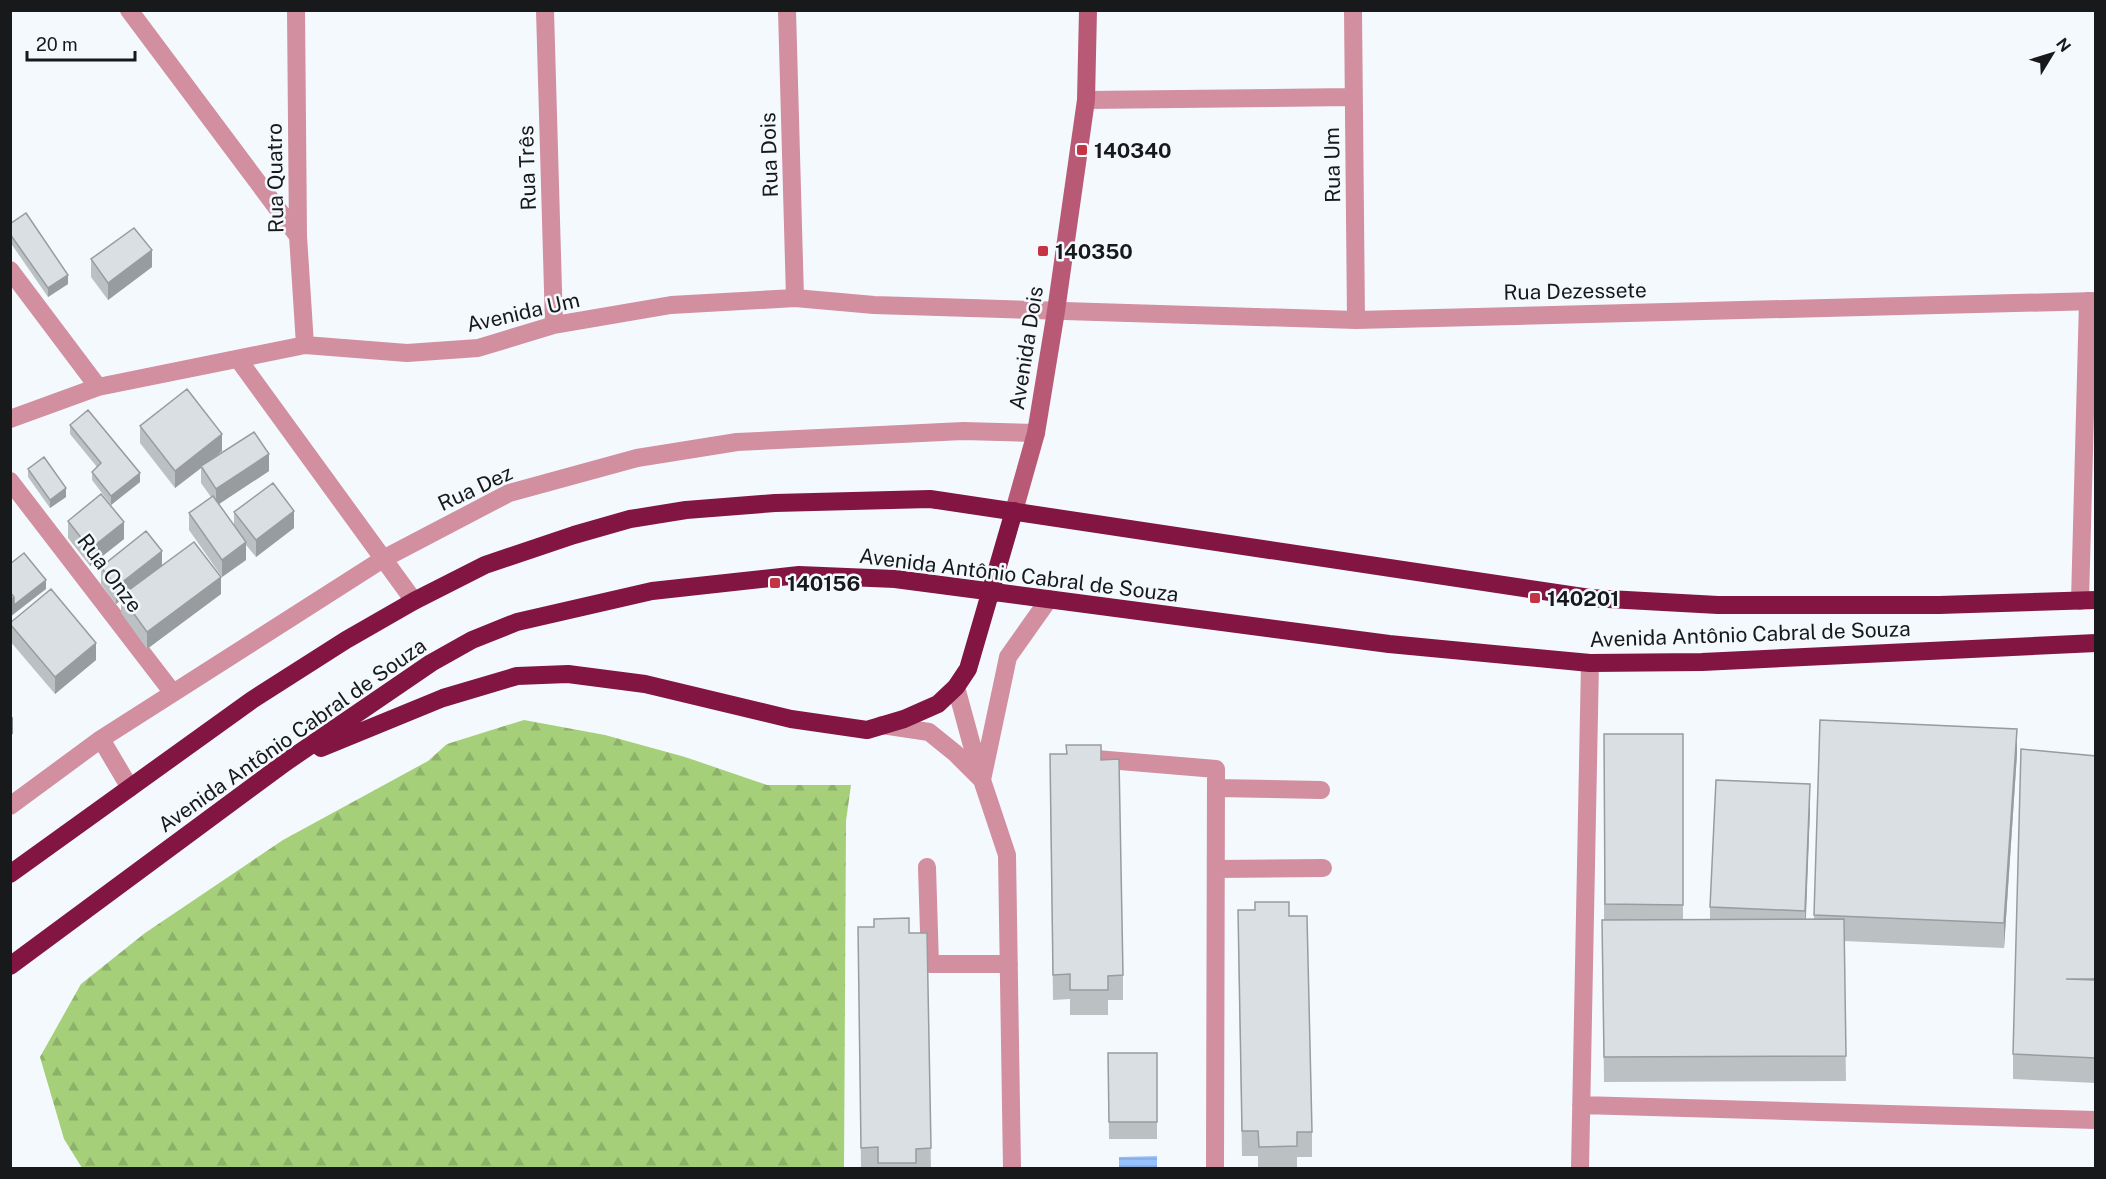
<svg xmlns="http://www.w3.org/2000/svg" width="2106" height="1179" font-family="'Public Sans',sans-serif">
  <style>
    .forest { fill: url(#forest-firs) }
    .water { fill: url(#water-rules) }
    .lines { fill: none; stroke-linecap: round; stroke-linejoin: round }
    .lane { stroke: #d18fa0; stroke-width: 18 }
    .street { stroke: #d18fa0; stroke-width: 18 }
    .secondary { stroke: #b85a76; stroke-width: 18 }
    .highway { stroke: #821542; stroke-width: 18 }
    .wall { fill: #bbc0c3 }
    .shaded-wall { fill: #989c9f }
    .building { fill: #d9dfe3; stroke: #989c9f; stroke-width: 1.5 }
    .poi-dot { fill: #c53445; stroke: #f4f9fe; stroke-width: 2 }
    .labels { text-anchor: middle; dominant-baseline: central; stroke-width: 5; stroke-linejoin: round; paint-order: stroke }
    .poi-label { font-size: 21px; font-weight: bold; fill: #17191b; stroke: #f4f9fe; text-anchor: start }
    .street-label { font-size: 21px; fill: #17191b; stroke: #f4f9fe }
  </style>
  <defs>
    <pattern id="forest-firs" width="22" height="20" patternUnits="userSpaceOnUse" patternTransform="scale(1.5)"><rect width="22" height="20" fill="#a5cf79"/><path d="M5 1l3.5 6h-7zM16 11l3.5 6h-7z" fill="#8db168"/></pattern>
    <pattern id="water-rules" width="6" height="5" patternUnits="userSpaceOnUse" patternTransform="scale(1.5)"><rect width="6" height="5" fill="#98c2fe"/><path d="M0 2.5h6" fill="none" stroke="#82a6d9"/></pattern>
  </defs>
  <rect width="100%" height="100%" fill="#f4f9fe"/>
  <path class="forest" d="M524,720L605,735L685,757L767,785H851L846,821L844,1168H82L64,1139L40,1057L81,984L145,933L283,840L428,761L447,744Z"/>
  <path class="water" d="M1157,1156V1168H1119V1157Z"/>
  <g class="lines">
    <path class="lane" d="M956,687L980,775
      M882,725L929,732L955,753L982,780
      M1096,759L1216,769L1215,1168
      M1216,788L1321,790
      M927,867L930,964H1009
      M1216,869L1323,868
      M1012,1168L1007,855L982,780L1008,657L1049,599"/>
    <path class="street" d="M129,10L298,236
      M296,10L298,236L305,345
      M545,10L554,325
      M787,10L795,298
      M1353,10L1356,320
      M1086,100L1353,97
      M10,270L98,387
      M238,359L414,601
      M10,419L98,387L305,345L407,353L478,348L554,325L671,305L795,298L874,305L1356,320L2096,301
      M10,481L173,693
      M2080,601L2088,301
      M101,739L130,788
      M10,806L101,739L383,559L509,493L637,458L737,442L963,431L1036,433
      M1581,1105L2096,1120
      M1580,1168L1590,663"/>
    <path class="secondary" d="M1014,511L1036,433L1056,311L1086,100L1088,10"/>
    <path class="highway" d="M321,748L443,698L517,676L568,674L645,684L791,719L867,730L904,719L938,704L956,687L968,669L1014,511
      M10,874L252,700L346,640L414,601L485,565L574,535L630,519L686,510L775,503L930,499L1590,598L1718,605H1939L2096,600
      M10,966L286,762L431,663L472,640L517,622L652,591L799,575L895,579L1389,644L1590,663L1702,662L2096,643"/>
  </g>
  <path class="wall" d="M10,224L68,284L48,297L10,242Z
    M91,259L152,267L108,300L91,277Z
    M70,425L140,482L111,505L92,480V472L97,467L70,434Z
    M140,426L222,451L216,456L269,471L219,504L234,526V512L294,528L256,557L246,545V560L222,577L189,530V513L211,497L201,483V468L175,488L140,443Z
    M28,469L66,497L50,508L28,477Z
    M68,521L124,539L90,566L68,538Z
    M162,566L221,594L147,649L121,613V600L116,604L101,584V567Z
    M10,624L96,660L55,694L10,641Z
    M1820,720L2017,754L2004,948L1844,941L1846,1081L1604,1082L1602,920H1604V734H1683V919H1710V907L1810,809L1806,919H1814Z
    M1066,745L1101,760L1123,975V1000H1108V1015H1070V999L1053,1000L1050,778L1066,754Z
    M2096,756V1083L2013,1079V1054Z
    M1255,902L1289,916L1312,1132V1157H1297V1168H1258V1156H1242L1238,935L1255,910Z
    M858,927L909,933H927L931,1168H861Z
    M1108,1053H1157V1139H1109Z"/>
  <path class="shaded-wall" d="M152,250V267L108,300V283Z
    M68,275V284L48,297V288Z
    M222,434V451L202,467L201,466V468L175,488V471Z
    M269,454V471L216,506V489Z
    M140,473V482L111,505V496Z
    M66,488V497L50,508V500Z
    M294,511V528L256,557V540Z
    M124,522V539L90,566V549Z
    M246,542V560L222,577V560Z
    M162,551V568L121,596V600L116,604V587Z
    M221,577V594L147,649V632Z
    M46,580V589L10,617V600L14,597Z
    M96,643V660L55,694V677Z
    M13,717V734L10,735V718Z
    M2017,729V754L2004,948V923Z
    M1810,784V809L1805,936V911Z"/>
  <path class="building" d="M26,213L68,275L48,288L10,234V224Z
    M134,228L152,250L108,283L91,259Z
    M187,389L222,434L175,471L140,426Z
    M88,410L140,473L111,496L92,472L101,463L70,425Z
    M254,432L269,454L216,489L201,466Z
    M44,457L66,488L50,500L28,469Z
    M273,483L294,511L256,540L234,512Z
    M101,494L124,522L90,549L68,521Z
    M213,496L246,542L222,560L189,513Z
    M146,531L162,551L116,587L101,567Z
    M194,542L221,577L147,632L121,596Z
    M24,553L46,580L14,605V597L10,592V564Z
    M51,589L96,643L55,677L10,624V623Z
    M10,592L14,597L10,600Z
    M1820,720L2017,729L2004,923L1814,915Z
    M1604,734H1683V905L1605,904Z
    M1066,745H1101V760L1119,759L1123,975L1108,976V990H1070V974L1053,975L1050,754H1067Z
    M2021,749L2096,756V979H2066L2096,980V1058L2013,1054Z
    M1716,780L1810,784L1805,911L1710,907Z
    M1255,902H1289V916H1307L1312,1132H1297V1146L1259,1147L1258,1131H1242L1238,910H1255Z
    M909,918V933H927L931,1148L916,1149V1163H878V1147L861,1148L858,927H874V919Z
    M1844,919L1846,1056L1604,1057L1602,920Z
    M1108,1053H1157V1122H1109Z"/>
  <g class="poi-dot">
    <rect x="1076" y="144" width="12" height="12" rx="3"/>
    <rect x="1037" y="245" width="12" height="12" rx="3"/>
    <rect x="769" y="577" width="12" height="12" rx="3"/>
    <rect x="1529" y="592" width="12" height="12" rx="3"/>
  </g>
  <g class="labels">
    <g class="poi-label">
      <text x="1094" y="150">140340</text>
      <text x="1055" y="251">140350</text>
      <text x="787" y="583">140156</text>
      <text x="1547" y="598">140201</text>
    </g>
    <g class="street-label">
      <text transform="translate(769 155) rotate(-92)">Rua Dois</text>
      <text transform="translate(1332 165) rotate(-91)">Rua Um</text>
      <text transform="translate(527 168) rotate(-92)">Rua Três</text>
      <text transform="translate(275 178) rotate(-91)">Rua Quatro</text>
      <text transform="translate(1575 291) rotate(-1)">Rua Dezessete</text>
      <text transform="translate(523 312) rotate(-13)">Avenida Um</text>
      <text transform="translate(1026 348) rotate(-81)">Avenida Dois</text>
      <text transform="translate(475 488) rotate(-25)">Rua Dez</text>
      <text transform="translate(110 573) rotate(53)">Rua Onze</text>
      <text transform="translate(1019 575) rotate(7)">Avenida Antônio Cabral de Souza</text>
      <text transform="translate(1750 634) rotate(-2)">Avenida Antônio Cabral de Souza</text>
      <text transform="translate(292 735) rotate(-35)">Avenida Antônio Cabral de Souza</text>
    </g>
  </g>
  <rect width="2106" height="1179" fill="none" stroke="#17191b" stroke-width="24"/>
  <g transform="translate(2052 54) rotate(52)" stroke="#f4f9fe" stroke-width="4.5" paint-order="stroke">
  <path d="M0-4.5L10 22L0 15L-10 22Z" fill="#17191b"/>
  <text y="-9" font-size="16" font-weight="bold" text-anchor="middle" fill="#17191b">N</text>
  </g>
  <path d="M27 51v9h108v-9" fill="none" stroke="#17191b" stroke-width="3"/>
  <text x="36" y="51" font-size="18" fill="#17191b" stroke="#f4f9fe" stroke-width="4.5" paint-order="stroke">20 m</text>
</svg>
